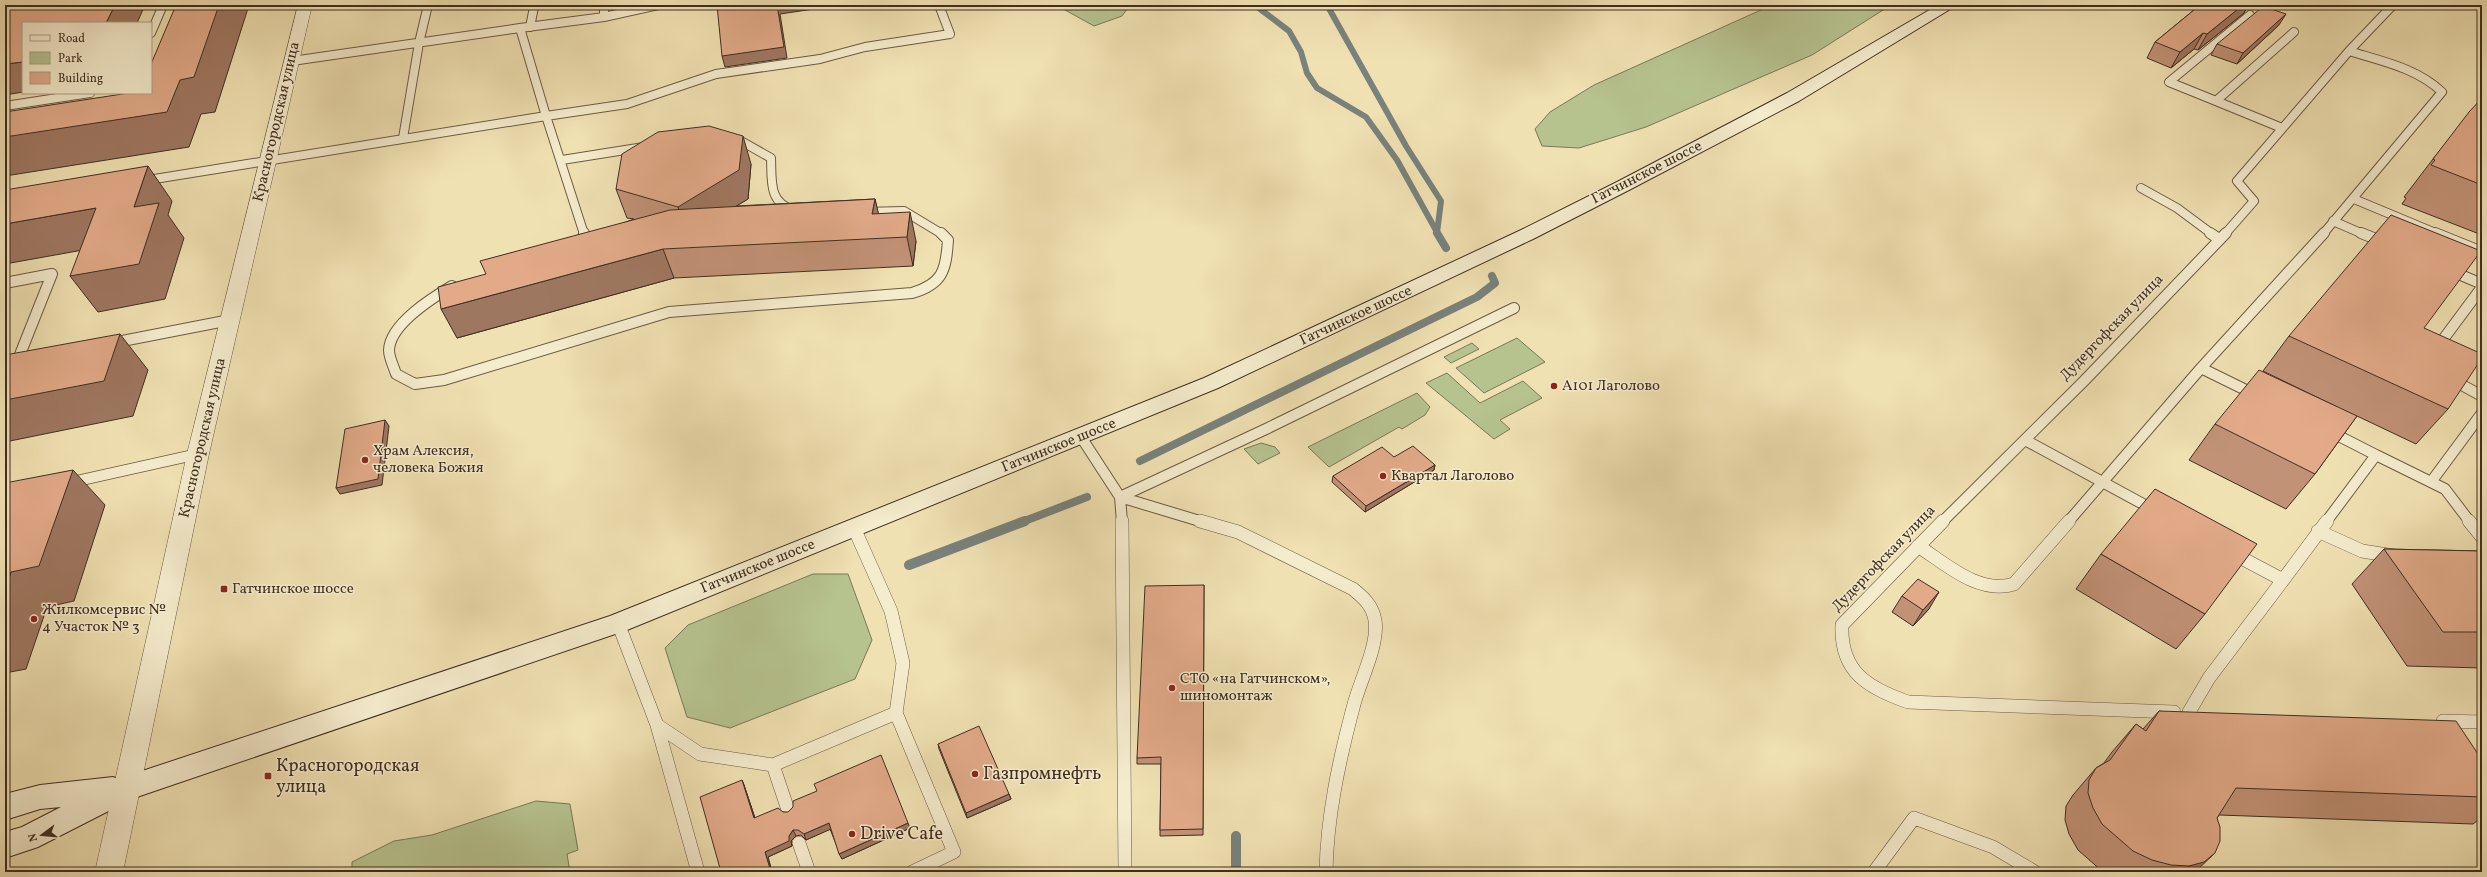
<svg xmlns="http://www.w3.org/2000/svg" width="2487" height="877" font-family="Vollkorn,serif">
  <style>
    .green { fill: #b6c38f; stroke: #7a7858 }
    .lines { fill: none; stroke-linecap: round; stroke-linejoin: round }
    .stream-far2 { stroke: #79827c; stroke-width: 6 }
    .stream-far1 { stroke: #79827c; stroke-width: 8 }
    .stream { stroke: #79827c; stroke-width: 10 }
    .service-far2-casing { stroke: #6b5b45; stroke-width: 10 }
    .service-far1-casing { stroke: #6b5b45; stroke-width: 12 }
    .service-casing { stroke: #6b5b45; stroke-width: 14 }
    .minor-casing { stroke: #6b5b45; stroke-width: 1 }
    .secondary-casing { stroke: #3f2e21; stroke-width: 2 }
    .service-far2 { stroke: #f5eccd; stroke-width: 8 }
    .service-far1 { stroke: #f5eccd; stroke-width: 10 }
    .service { stroke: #f5eccd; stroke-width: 13 }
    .minor { fill: #f5eccd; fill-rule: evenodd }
    .secondary { fill: #f5eccd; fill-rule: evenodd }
    .wall { fill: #c29276; stroke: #3f2e21 }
    .shaded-wall { fill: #9e7760; stroke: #3f2e21 }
    .building { fill: #e2aa89; stroke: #3f2e21 }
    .poi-dot { fill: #8f2418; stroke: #f5eccd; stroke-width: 1.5 }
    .labels { text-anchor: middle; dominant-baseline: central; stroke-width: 3; stroke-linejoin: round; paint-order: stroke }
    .street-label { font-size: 15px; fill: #3f2e21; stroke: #f5eccd }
    .poi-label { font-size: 15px; fill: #3f2e21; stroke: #f5eccd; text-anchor: start }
    .near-poi-label { font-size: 18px; fill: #3f2e21; stroke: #f5eccd; text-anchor: start }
  </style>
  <rect width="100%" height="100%" fill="#f0e1b2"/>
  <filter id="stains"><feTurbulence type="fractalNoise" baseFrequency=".005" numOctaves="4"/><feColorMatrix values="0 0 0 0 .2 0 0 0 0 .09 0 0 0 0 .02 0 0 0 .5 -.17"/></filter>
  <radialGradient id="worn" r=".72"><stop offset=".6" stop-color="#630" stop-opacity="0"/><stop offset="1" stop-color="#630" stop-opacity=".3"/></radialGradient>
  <path class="green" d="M1056,5H1130L1122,16L1094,26Z
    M1772,5H1891L1812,55L1646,127L1579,148L1542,146L1535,129L1550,112L1594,85Z
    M1517,338L1545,362L1484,393L1456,368Z
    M1472,343L1479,349L1451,363L1444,357Z
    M1447,373L1480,403L1523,381L1542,398L1500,420L1510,429L1494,439L1426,383Z
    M1417,393L1430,407L1425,415L1402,429L1399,427L1329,467L1308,447Z
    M1261,443L1275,447L1280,453L1258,464L1244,449Z
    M813,574H848L872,640L855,679L730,728L687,717L665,648L688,625Z
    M536,801L570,804L578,850L567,854L570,872H352V862L394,841L432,835Z"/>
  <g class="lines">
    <path class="stream-far2" d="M1259,5L1260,9L1289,31L1301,52L1307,73L1317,88L1366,117L1397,160L1438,234
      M1327,5L1406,146L1441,201L1437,233"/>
    <path class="stream-far1" d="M1437,233L1446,248
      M1140,461L1477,297L1495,283L1492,276
      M1022,522L1087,497"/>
    <path class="stream" d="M909,565L1025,521
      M1236,836V872"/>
    <g class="service-far2-casing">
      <path id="service-far2" d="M604,17L658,5
        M530,27L534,7
        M520,28L604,17V5
        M151,33L163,5
        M292,61L520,28L546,116L627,104L716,74L820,59L865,47L950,34L939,5
        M2216,101L2169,82L2250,15
        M5,106L90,93
        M2282,128L2216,101L2294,32
        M403,138L419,43L428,5
        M730,139L741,141L771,158C772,180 768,203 794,210
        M562,160L644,147
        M142,181L546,116L584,234
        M2141,188L2177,208L2212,234
        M2354,199L2438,234
        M863,212L904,211L942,234
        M2333,221L2363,234
        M2225,234L2254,201L2237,181L2349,51L2393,5
        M2323,234L2442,92C2417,68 2381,61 2349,51"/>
    </g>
    <g class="service-far1-casing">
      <path id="service-far1" d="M584,233L587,243L585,244
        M2210,233L2219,239
        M2361,233L2386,243
        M2435,233L2482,252
        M2449,270L2482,284
        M5,283L52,274L17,362L5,364
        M452,286C432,298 390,324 389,350C389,358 394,367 396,374L415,384L444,380L669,312L912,293C943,284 946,270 948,240L941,233
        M112,343L230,320
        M2436,349L2482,287
        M2201,368L2256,395
        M2451,379L2482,396
        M1081,437L1120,497L1122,522
        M2025,440L2154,510
        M2376,455L2445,489L2470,522
        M2431,482L2482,413
        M68,483L198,454
        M1203,522L1120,497L1266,429L1514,308
        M1942,522L2084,381L2226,233
        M2068,522L2201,368L2324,233
        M2326,522L2376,455L2329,431"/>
    </g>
    <g class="service-casing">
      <path id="service" d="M1122,521L1125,872
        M1200,521L1238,532L1353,589C1364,598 1372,605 1375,620C1379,646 1359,682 1353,708C1339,761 1327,816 1326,872
        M1943,521L1842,625C1840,672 1868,688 1908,702L2174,712
        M2469,521L2482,537
        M2318,531L2362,551L2394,556
        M1918,546C1946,564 1979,595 2014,584L2069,521
        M2232,553L2283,580L2327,521
        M618,623L657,725L700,754L773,765L896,713L903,663L891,611L854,528
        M2189,712L2209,678L2283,580
        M896,713L954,852L912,872
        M2443,721L2482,722
        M657,725L698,872
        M773,765L788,810
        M799,843L809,872
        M1874,872L1914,818L1993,847L2035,872"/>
    </g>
    <g class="minor-casing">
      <path id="minor" d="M298,5H312L209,454L123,872H95L187,454Z"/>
    </g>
    <g class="secondary-casing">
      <path id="secondary" d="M1938,5H1957L1799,101L1629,190L1533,239L1218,388L627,630L134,798L38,847L5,858V832L22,827L61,807L40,809L5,820V794L40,785L113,777L118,779L610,616L1204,378L1519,231L1617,182L1787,93Z"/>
    </g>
    <use href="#service-far2" class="service-far2"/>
    <use href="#service-far1" class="service-far1"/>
    <use href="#service" class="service"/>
    <use href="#minor" class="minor"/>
    <use href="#secondary" class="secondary"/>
  </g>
  <path class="wall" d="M2200,5H2248L2244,13L2198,50L2194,49L2171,68L2147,58L2155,42Z
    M2279,25L2237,64L2211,55L2217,44Z
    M2482,98V235L2402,204L2406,198L2404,197L2433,159Z
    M751,164L748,199L736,206L875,199L878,214L916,241L913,266L674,278L457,338L486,274L634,219L627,218L616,189Z
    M2424,328L2448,409L2416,444L2357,416L2315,474L2286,509L2189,460L2215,424L2337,407L2263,371L2289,336Z
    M1435,465L1434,470L1365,512L1332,482L1333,476Z
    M2384,549L2482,551V668L2407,666L2352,584Z
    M2101,554L2205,614L2176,649L2076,589Z
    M1204,585L1203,835L1160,836V830L1161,764H1137V758Z
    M1902,596L1929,609L1913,626L1892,612Z
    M2159,711L2482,760V817L2473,824L2219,815L2217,818L2195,872H2103L2078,850L2069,834L2065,820L2066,806L2073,795L2096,768L2104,763L2112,752L2136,724L2143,729Z
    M938,744L1009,794L1011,799L967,818L939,749Z
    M742,780L744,785L755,818L783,812L910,828L842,859L830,829L806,840L801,835L796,836L791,841L792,846L768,857L772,872H721Z"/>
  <path class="shaded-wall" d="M115,5H145L137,23H106Z
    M219,5H249L215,112L201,114L189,147L5,176V137L180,80Z
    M777,5H841L780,14L787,58L725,67L722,56Z
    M2243,5H2248L2244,13L2198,50L2207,34Z
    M2286,14L2279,25L2237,64L2243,53Z
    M2203,33L2194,49L2171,68L2180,52Z
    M23,62V92L5,95V64Z
    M743,136L751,164L748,199L689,235L678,207Z
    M148,166L172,201L168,215L184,238L165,299L98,312L70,276L134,207Z
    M875,199L882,228L872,214Z
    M96,208L122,243L5,264V224Z
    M910,212L916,241L913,266L907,237Z
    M663,249L674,278L457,338L441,309Z
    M120,334L148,370L133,416L5,442V400Z
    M385,420L389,426L382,485L340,494L336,488Z
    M1435,465L1434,470L1365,512L1366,506Z
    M73,470L105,505L74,601L47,607L26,669L5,673V588L11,572Z
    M1939,592L1929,609L1913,626L1923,610Z
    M742,780L744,785L757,824L754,818Z
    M1009,794L1011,799L967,818L966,813Z
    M829,823L831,829L806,840L804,834Z
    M908,823L910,828L842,859L839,854Z
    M793,830L796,836L791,841L792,846L768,857L772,872H771L765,852L789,836Z
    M2215,853L2195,872H2182L2189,866Z"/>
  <path class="building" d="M5,5H115L106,23H23V62L5,64Z
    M176,5H219L194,77L180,80L167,112L5,137V112L129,93H151V64Z
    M717,5H777L784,47L722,56Z
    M2200,5H2243L2207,34L2203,33L2180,52L2155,42Z
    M2262,6L2286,14L2243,53L2217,44L2260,9Z
    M2482,98V185L2431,165L2435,160L2433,159L2469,112Z
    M709,126L743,136L739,170L678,207L616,189L622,154L658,132Z
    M148,166L134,207L159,203L139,264L70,276L96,208L5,224V190Z
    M875,199L872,214L910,212L907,237L663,249L441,309L438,287L486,274L480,261L670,210Z
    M2391,215L2481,251L2424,328L2482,354V358L2448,409L2289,336Z
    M120,334L104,381L5,400V355Z
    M2259,370L2357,416L2315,474L2215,424Z
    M385,420L378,479L336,488L345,429Z
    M1413,446L1435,465L1366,506L1333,476L1382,447L1394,457Z
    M73,470L39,566L11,572L5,588V483Z
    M2155,489L2257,544L2205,614L2101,554Z
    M2384,549L2482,551V632H2443Z
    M1918,579L1939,592L1923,610L1902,596Z
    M1204,585L1203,829L1160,830L1161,757L1137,758L1145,586Z
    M2159,711L2456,721L2482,760V797L2236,788L2217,818L2220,827V841L2215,853L2204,862L2189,866L2171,865L2152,860L2133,851L2102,824L2093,808L2088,793L2089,780L2096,768L2110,760L2136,724L2146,731Z
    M979,726L1009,794L966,813L938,744Z
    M881,755L908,823L839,854L829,823L804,834L798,830H793L789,836V841L765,852L771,872H721L700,797L742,780L754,818L778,808L783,812H788L793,807V801L817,791L814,784Z
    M2029,869L2033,872H2026Z"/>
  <g class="poi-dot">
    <circle cx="1554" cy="386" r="4"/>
    <circle cx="365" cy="460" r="4"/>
    <circle cx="1383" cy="476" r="4"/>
    <rect x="220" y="585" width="8" height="8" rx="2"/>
    <circle cx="34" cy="619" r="4"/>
    <circle cx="1172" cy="688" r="4"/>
    <circle cx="975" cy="774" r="4"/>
    <rect x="264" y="772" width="8" height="8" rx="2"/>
    <circle cx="852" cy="834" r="4"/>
  </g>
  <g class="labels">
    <g class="street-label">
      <text transform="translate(277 122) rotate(-77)">Красногородская улица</text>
      <text transform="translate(1647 173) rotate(-27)">Гатчинское шоссе</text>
      <text transform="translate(1356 316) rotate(-25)">Гатчинское шоссе</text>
      <text transform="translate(2112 328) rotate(-46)">Дудергофская улица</text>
      <text transform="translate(203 438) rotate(-77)">Красногородская улица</text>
      <text transform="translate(1059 446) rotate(-22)">Гатчинское шоссе</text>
      <text transform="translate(1884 559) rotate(-46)">Дудергофская улица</text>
      <text transform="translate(758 567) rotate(-22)">Гатчинское шоссе</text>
    </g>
    <g class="poi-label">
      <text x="1562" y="386">А101 Лаголово</text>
      <text x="373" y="451">Храм Алексия,<tspan x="373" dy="17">человека Божия</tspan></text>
      <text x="1391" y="476">Квартал Лаголово</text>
      <text x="232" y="589">Гатчинское шоссе</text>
      <text x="42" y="610">Жилкомсервис №<tspan x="42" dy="17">4 Участок № 3</tspan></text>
      <text x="1180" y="679">СТО «на Гатчинском»,<tspan x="1180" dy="17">шиномонтаж</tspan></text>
    </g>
    <g class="near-poi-label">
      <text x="276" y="766">Красногородская<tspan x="276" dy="21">улица</tspan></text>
      <text x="983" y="774">Газпромнефть</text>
      <text x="860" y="834">Drive Cafe</text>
    </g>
  </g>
  <rect width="2487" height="877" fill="none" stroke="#f0e1b2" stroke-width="20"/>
  <rect x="6" y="6" width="2475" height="865" fill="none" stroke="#3f2e21" stroke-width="2"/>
  <rect x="10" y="10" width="2467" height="857" fill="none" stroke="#3f2e21"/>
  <rect x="22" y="22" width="130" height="72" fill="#f5eccd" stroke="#aca088"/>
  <rect x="30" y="35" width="20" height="6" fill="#f5eccd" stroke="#aca088"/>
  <text x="58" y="42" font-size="12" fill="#3f2e21">Road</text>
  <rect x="30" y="52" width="20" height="12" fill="#b6c38f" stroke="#aca088"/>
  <text x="58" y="62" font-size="12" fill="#3f2e21">Park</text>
  <rect x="30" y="72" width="20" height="12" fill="#e2aa89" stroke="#aca088"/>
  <text x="58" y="82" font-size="12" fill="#3f2e21">Building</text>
  <g transform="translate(42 835) rotate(254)" stroke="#f5eccd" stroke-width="3" paint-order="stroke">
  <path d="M0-3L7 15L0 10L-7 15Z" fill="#3f2e21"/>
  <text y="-6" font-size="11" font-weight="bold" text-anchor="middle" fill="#3f2e21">N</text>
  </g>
  <rect width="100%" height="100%" filter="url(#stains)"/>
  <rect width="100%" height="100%" fill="url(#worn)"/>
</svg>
